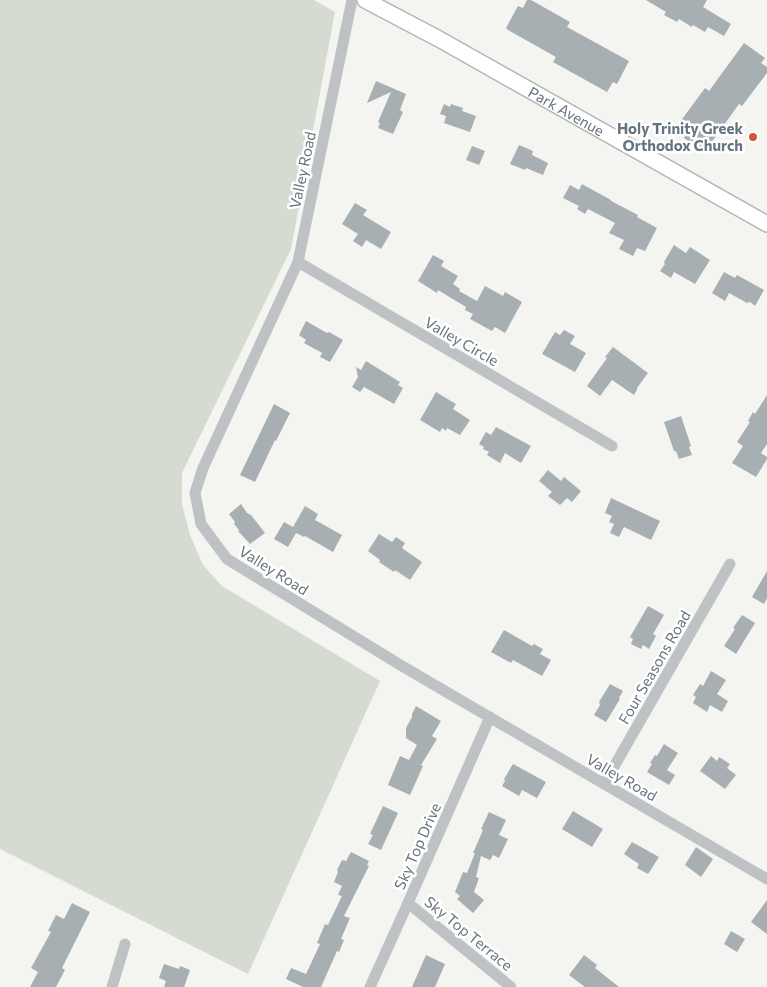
<svg xmlns="http://www.w3.org/2000/svg" width="767" height="987" font-family="Commissioner,sans-serif">
  <style>
    .green { fill: #d6dbd2 }
    .building { fill: #a8afb3 }
    .lines { fill: none; stroke-linecap: round; stroke-linejoin: round }
    .major-casing { stroke: #b4b7ba; stroke-width: 18 }
    .minor { stroke: #bec2c5; stroke-width: 11 }
    .major { stroke: #fff; stroke-width: 15 }
    .poi-dot { fill: #d45632; stroke: #fff; stroke-width: 2 }
    .labels { text-anchor: middle; dominant-baseline: central; stroke-width: 5; stroke-linejoin: round; paint-order: stroke }
    .street-label { font-size: 15px; fill: #66747f; stroke: #fff }
    .poi-label { font-size: 15px; font-weight: bold; fill: #66747f; stroke: #fff; text-anchor: end }
  </style>
  <rect width="100%" height="100%" fill="#f4f4f1"/>
  <path class="green" d="M0,0H314L335,12L291,249L182,473V504L190,535L203,565L222,586L380,681L248,974L0,849Z"/>
  <path class="building" d="M527,0H531L570,22L567,27L629,61L617,84L613,82L607,92L553,62L556,57L508,30L506,28L518,6L523,8Z
    M646,0H707L703,7L731,24L724,36L708,27L705,32L693,25L692,27L679,19L677,22L664,15L666,12Z
    M744,43L765,58L761,63L767,67V73L742,106L739,104L704,153L684,138L687,133L677,126L705,88L709,91Z
    M376,81L406,94L400,110L403,112L393,134L378,128L380,123L378,122L391,92L367,103Z
    M444,104L450,107L451,104L463,108L462,111L476,116L470,132L444,123L446,116L440,114Z
    M519,145L533,151L532,155L548,163L543,175L526,168L525,170L510,164Z
    M472,146L485,151L479,165L466,160Z
    M582,184L611,200V201L638,215L637,217L657,228L645,251L637,248L633,256L619,249L624,240L609,233L615,223L588,209L585,214L577,209L579,206L563,198L570,185L579,190Z
    M355,203L367,210L363,215L391,232L381,249L366,240L362,247L353,241L358,234L342,224Z
    M674,245L686,253L690,247L710,260L695,284L674,272L671,278L660,271L665,264L664,262Z
    M433,255L444,261L441,266L458,276L453,284L460,289L459,291L477,301L485,286L503,296L505,292L522,302L505,333L495,327L492,331L470,319L473,314L465,310L466,307L438,290L437,293L418,281Z
    M724,272L735,278L737,275L764,290L755,306L750,302L747,303L729,293L725,301L712,293Z
    M306,321L327,333L329,332L343,340L330,362L320,357L322,353L304,343L306,340L299,335Z
    M564,330L575,336L570,344L586,353L575,372L542,354L555,332L560,335Z
    M613,347L648,373L637,388V390L634,395L612,380L600,396L587,386L607,358L605,357Z
    M366,361L400,382L398,385L403,388L394,404L364,387L360,392L352,387L358,377L356,367L361,370Z
    M436,392L456,404L453,409L470,420L460,435L447,428L446,431L442,428L440,432L420,420Z
    M767,395V444L761,453L767,457V459L756,477L732,463L743,446L737,442L750,422L748,421L753,412L755,414Z
    M274,404L290,413L276,441L275,440L255,482L240,475Z
    M681,416L691,446L689,447L692,455L679,459L676,451H674L664,422Z
    M496,427L531,446L521,463L505,453L500,463L487,455L489,452L483,449L484,447L479,444L486,432L491,435Z
    M548,470L561,481L564,477L581,491L572,502L567,498L560,505L548,496L552,492L539,481Z
    M611,498L660,521L651,540L624,527L619,537L610,533L614,524L609,522L612,516L605,513Z
    M241,504L247,513L251,515L265,533L250,544L238,531L239,530L234,524L235,522L229,514Z
    M305,506L318,514L315,520L342,535L333,552L305,536L304,537L296,533L288,547L274,539L284,522L293,527Z
    M379,534L392,542L396,537L405,543L402,548L422,562L410,580L395,570L394,572L379,562L380,560L368,551Z
    M767,571V598L764,604L752,597Z
    M648,606L664,615L653,634L656,636L649,649L643,645L641,649L631,644L633,639L630,637Z
    M742,615L755,623L736,654L724,646L735,629L733,628Z
    M504,630L532,646L534,644L543,649L540,654L551,660L542,676L513,660L511,663L491,652Z
    M711,671L726,680L717,694L728,701L722,712L710,705L707,712L693,703L696,697L693,695L700,684L703,686Z
    M610,684L623,691L619,698L620,699L606,722L594,715L600,705L599,702Z
    M416,706L441,721L432,736L437,739L421,765L423,766L410,795L388,785L400,756L409,760L417,745L406,738V728L412,717V714Z
    M664,744L678,753L667,770L675,775L669,785L647,772L652,764L650,763L655,755L657,756Z
    M711,756L717,761L719,757L730,764L727,768L736,775L725,789L700,771Z
    M513,764L546,782L537,798L522,790L519,796L502,786L505,781L504,779Z
    M383,806L398,813L381,850L368,844L373,835L370,834Z
    M573,811L603,829L592,847L562,829Z
    M489,812L506,820L499,835L508,839L499,858L493,855L490,860L481,856L476,877L479,878L474,892L484,900L473,913L457,899L460,896L455,892L463,872L467,873L475,853H473L483,830L481,829Z
    M632,842L659,857L648,874L637,868L639,864L624,854Z
    M696,847L713,859L701,877L685,865Z
    M351,852L369,861L367,865L369,866L344,916L350,918L341,939L344,940L339,952L337,951L321,987H303L286,979L291,968L306,974L320,944L317,943L325,924L328,925L342,896L338,895L342,886L334,882L338,872L337,870L342,860L346,861Z
    M767,900V934L751,922Z
    M72,903L90,912L62,968L65,970L56,987H30L38,972L31,968L51,932L48,931L56,915L64,919Z
    M731,931L745,939L737,952L724,944Z
    M426,955L445,964L435,987H412Z
    M584,955L597,965L595,968L619,987H585L569,975Z
    M164,964L179,969L180,966L190,970L184,987H164L166,981L159,978Z"/>
  <g class="lines">
    <g class="major-casing">
      <g id="major">
        <path id="s1" d="M365,0L439,39L767,224"/>
      </g>
    </g>
    <path class="minor" d="M352,0L298,262L203,468L195,493L201,524L227,559L402,666L767,879
      M298,262L612,446
      M604,784L730,564
      M408,903L511,987
      M112,987L125,944
      M370,987L408,903L490,717"/>
    <use href="#major" class="major"/>
  </g>
  <circle class="poi-dot" cx="753" cy="137" r="5"/>
  <g class="labels">
    <g class="street-label">
      <text stroke="none"><textPath href="#s1" startOffset="230">Park Avenue</textPath></text>
      <text transform="translate(302 170) rotate(-78)">Valley Road</text>
      <text transform="translate(462 341) rotate(30)">Valley Circle</text>
      <text transform="translate(274 570) rotate(32)">Valley Road</text>
      <text transform="translate(654 667) rotate(-60)">Four Seasons Road</text>
      <text transform="translate(622 777) rotate(30)">Valley Road</text>
      <text transform="translate(417 846) rotate(-66)">Sky Top Drive</text>
      <text transform="translate(469 933) rotate(39)">Sky Top Terrace</text>
    </g>
    <g class="poi-label">
      <text x="743" y="128">Holy Trinity Greek<tspan x="743" dy="17">Orthodox Church</tspan></text>
    </g>
  </g>
</svg>
